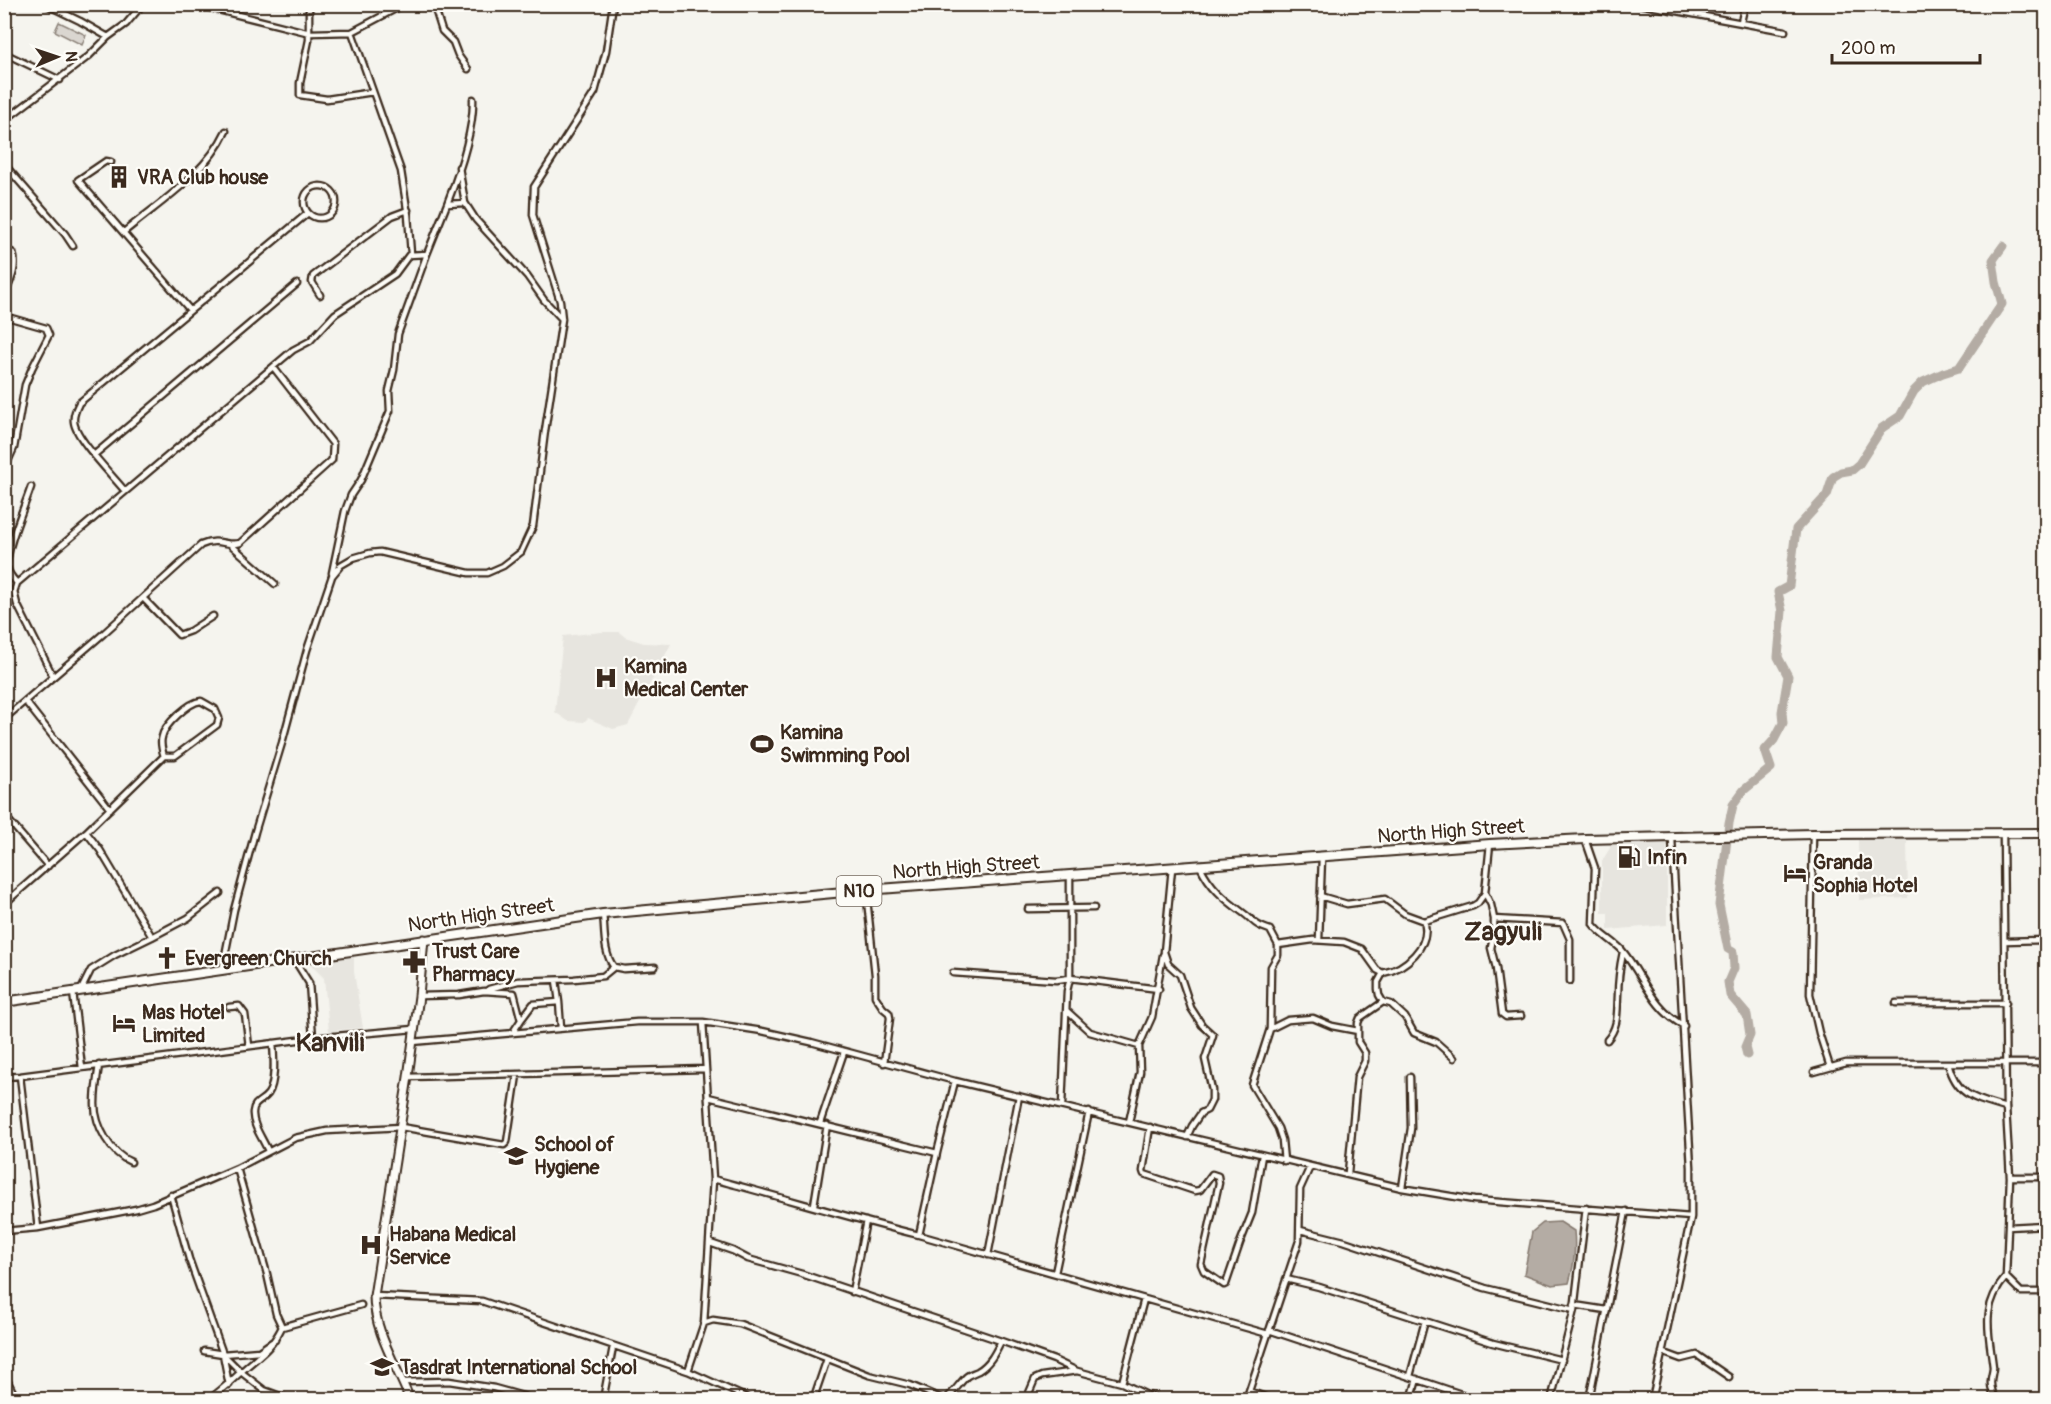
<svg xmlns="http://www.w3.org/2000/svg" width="2051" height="1404" font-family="Pangolin,sans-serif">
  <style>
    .built { fill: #e7e5df }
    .green { fill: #dad6d0; stroke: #8a8077; stroke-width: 1.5 }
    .water { fill: #b4aca4; stroke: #84786e; stroke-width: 1.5 }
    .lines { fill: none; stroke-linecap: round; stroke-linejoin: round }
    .river { stroke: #b4aca4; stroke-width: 9 }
    .minor-casing { stroke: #3b2a1e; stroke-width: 9 }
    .secondary-casing { stroke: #3b2a1e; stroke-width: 11 }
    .trunk-casing { stroke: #3b2a1e; stroke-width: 12 }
    .minor { stroke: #fdfcf7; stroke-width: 4.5 }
    .secondary { stroke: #fdfcf7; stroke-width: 7 }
    .trunk { stroke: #fdfcf7; stroke-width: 8 }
    .labels { text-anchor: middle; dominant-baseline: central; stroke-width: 4.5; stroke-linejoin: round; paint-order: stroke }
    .shield { fill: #fdfcf7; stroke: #75695f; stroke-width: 1.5 }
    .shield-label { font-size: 18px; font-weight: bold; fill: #3b2a1e }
    .poi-label { font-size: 20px; font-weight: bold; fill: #3b2a1e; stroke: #fdfcf7; text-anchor: start }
    .street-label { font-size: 20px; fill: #3b2a1e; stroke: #fdfcf7 }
    .district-label { font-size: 26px; font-weight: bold; fill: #3b2a1e; stroke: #fdfcf7 }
  </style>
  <rect width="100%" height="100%" fill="#f5f4ee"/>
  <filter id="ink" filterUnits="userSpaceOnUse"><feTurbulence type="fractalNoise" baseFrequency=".0167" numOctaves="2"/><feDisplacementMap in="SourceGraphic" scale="12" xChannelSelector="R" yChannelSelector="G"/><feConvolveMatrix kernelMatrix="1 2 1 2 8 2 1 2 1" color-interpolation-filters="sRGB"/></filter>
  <g filter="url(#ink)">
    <path class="built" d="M602,632H619L625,637L644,643L671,644L628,725L613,729L588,718L584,722L568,721L555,712L563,636Z
      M1907,838L1908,898L1859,900L1858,840Z
      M1667,843V925L1608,930V913H1602V861L1610,848V845Z
      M354,956V972L363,1028L329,1031L324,978L309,963Z"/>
    <path class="green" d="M59,22L86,35L82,45L55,31Z"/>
    <path class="water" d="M1560,1222L1574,1231C1576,1250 1574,1266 1569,1283L1552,1285L1524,1274L1532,1232L1543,1223Z"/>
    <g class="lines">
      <path class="river" d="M1747,1055L1745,1047L1750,1035L1747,1015L1730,995L1728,982L1734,968L1733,952L1728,949L1719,905L1729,823L1733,805L1744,790L1771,768L1765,750L1774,740L1783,723L1782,712L1788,676L1778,657L1782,611L1778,592L1789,586L1796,529L1827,495L1833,477L1841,472L1852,470L1859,464L1882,428L1900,416L1914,391L1923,382L1943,373L1959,368L2002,304L1996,282L1993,260L2003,246"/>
      <g class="minor-casing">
        <path id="minor" d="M45,4L80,21L108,37
          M194,4L310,33L352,32L399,7
          M309,4V40L300,83V95L327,99L373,92
          M431,4L436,12L442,31L453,42L458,55L468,69
          M1639,4L1785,31
          M1741,22L1745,4
          M352,32L401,171L408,215L411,254
          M4,53L60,80
          M4,121L89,56L108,37L126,24L143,4
          M111,162L106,161L78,180L190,310
          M4,164L65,234L73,246
          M459,167L465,203L476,220L527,276L544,300L562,319
          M304 202a16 16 0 1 1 32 0a16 16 0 1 1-32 0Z
          M447,204C458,176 474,129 473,99
          M124,232C160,202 206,174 226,131
          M4,248L13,253C18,268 10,282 4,296
          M320,295L312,282L313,276L392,216L408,210
          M4,316L46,328L49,335L32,368L25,385L14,448L4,470
          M94,455L297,284
          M125,491C113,476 76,439 74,422C73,415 76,409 79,403L308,213
          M230,544L275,584
          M332,573L345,511L351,495L361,480L390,411L389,391L394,370L398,334L427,254
          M17,583C12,578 8,573 7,566C7,546 24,508 31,487
          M143,598L179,635L190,631L213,616
          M53,676L17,604L14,592L17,583L293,350L310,341L335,314L395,274L409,255L427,254L447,204L465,203
          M25,701L110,809
          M4,719L103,634L201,545C220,537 226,547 240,543L332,460L333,444L274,368
          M4,815L48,866
          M86,832L100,850L152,937L188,918L220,893
          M1813,834L1810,994L1819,1033L1830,1067
          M1585,839L1595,868L1593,924C1600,934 1612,940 1621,949C1644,976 1651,1008 1684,1026
          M1672,839L1691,1167V1217
          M1200,866C1210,887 1223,898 1242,912C1256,922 1252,924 1270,930L1278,945V955L1271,967L1270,1029L1252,1085L1278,1128L1282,1140L1284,1161
          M1172,868L1164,952L1168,964L1180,975L1191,1008L1202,1025L1213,1035L1205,1059L1212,1090V1100L1207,1110L1201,1113L1192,1126L1187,1137
          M866,890L875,975V996L883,1008L889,1013L890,1018L884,1063
          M1485,893L1491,905L1494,919V933L1491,948L1496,968L1502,1014L1506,1017L1521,1016
          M1320,896L1347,904L1385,899L1405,914L1424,921
          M4,904L86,832L164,756H175L217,725L219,718L215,709L201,701C189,702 164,725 162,737C160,743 162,750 164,756
          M1028,909L1094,908
          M603,914C605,931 603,953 614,967L624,969L655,967
          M1494,919L1563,923L1570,939V981
          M1319,940L1322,857
          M2005,941L2046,940
          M1278,945L1313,940L1344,942L1362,949L1377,970L1383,973C1405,969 1432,945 1424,921L1473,906L1478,903L1485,893L1490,844
          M294,959L309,983L313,1038
          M222,971L234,910L255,832L282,743L307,650L332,576L341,565L353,558L370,553L380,552L469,573H487L503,566L521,552L533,526L545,431L562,319L560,301L533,215L534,187L595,92L606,51L613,4
          M953,973L1056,980L1070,978L1159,989
          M1383,973L1378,982V989L1379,995L1383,1002L1391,1004L1405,1017L1414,1033L1436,1042L1454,1058
          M489,989L518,981L574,979L603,976L614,967
          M81,990L91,970L115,955L152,937
          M73,992L82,1068
          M419,996L459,995L484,991L514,993L521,1020L513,1032
          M559,1002L561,1028
          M1896,1003H2006
          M229,1007L239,1006L245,1014L249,1046
          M1067,1011L1090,1032L1139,1046
          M521,1020L533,1004L559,1002L556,980
          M1270,1029L1288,1020L1313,1018L1332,1026L1358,1031
          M1607,1040C1619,1026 1617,1012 1618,995C1618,981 1620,966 1623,952
          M412,1042L637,1022H703L762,1031L811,1042L955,1081L1402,1188L1474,1200L1691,1217L1652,1400
          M1948,1063C1957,1097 1976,1099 2006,1108
          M99,1065C97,1078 95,1091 95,1104C95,1126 111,1154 131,1162
          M1814,1072L1846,1063H2046
          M20,1076L313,1038L414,1029
          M4,1077L20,1076L38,1228
          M408,1077L705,1069
          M708,1097L937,1153L955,1081
          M1062,1106L1067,991L1070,978V876
          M1129,1122L1140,1072L1139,1046L1152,1017L1163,955
          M820,1123L844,1052
          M1150,1127L1143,1171L1144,1174L1195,1191L1200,1190L1212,1174L1218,1176L1219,1183L1201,1264L1204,1271L1224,1285L1226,1284L1240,1243L1252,1213L1262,1155
          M268,1151C263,1139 252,1125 253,1112C254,1101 262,1102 268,1094C276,1083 274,1057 273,1043
          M237,1168L267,1274L276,1314L282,1327
          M1348,1173L1357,1077L1365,1061V1053L1358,1042V1023L1360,1018L1383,1002
          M2010,1177H2046
          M713,1179C782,1197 850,1218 919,1235L1268,1334
          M1402,1188L1411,1128L1410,1077
          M171,1195L189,1259L223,1354L259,1351L275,1340
          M814,1205L827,1125
          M2008,1227L2046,1225
          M1300,1230L1344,1241L1485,1288L1574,1310
          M4,1231L38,1228L136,1209L153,1204L237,1168L295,1138L327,1131L401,1127L504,1145L507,1142L517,1075
          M919,1235L937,1153
          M710,1243L733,1251L748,1259L802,1274L1001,1341L1054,1360L1077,1371L1122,1383L1147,1395L1163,1400
          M988,1255L1019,1096
          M1055,1273L1089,1112
          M2006,1277L2021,1292H2046
          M1286,1279L1319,1287L1493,1343L1562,1360
          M852,1292L866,1221
          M374,1296L482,1301L688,1371L752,1400
          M1574,1305L1606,1310
          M704,1323L713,1320L740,1324L869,1375L910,1385L938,1397L949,1400
          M1269,1330L1479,1400
          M204,1351L223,1354L229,1385
          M1662,1352L1681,1359L1697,1355L1729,1377
          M223,1354L241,1372L264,1390L291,1400
          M688,1371L704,1323L713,1179L703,1022
          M4,1374L17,1400
          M1410,1376L1425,1321
          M404,1382L449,1381L494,1388L537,1400
          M1122,1383L1144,1299
          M1249,1391L1273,1400
          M947,1398C955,1391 959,1384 966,1377C969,1374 974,1373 978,1371C990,1364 995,1353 1001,1341
          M208,1400C222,1390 229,1383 241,1372C259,1355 270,1351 282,1327L361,1305
          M603,1400L613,1347
          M813,1400L827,1359
          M1026,1400L1035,1379L1042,1376L1077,1371
          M1246,1400L1299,1241L1300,1189L1310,1167
          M1411,1400L1417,1379
          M1551,1400L1574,1310L1586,1208
          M1589,1400L1626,1211
          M1994,1400C1994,1393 1990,1388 1991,1381C1991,1376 1993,1372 1993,1367C1989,1332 1980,1307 2006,1277L2010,1177L2006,1108L2003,833"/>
      </g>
      <g class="secondary-casing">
        <path id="secondary" d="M410,1400C397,1366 374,1332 374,1296L408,1077L419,996L424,939"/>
      </g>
      <g class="trunk-casing">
        <path id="trunk" d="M4,1002L603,914L866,890L1490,844L1585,839L1813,834L2046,833"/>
      </g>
      <use href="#minor" class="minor"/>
      <use href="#secondary" class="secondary"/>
      <use href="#trunk" class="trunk"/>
    </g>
  </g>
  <defs>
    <g id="building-bare" transform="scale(1.8)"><path d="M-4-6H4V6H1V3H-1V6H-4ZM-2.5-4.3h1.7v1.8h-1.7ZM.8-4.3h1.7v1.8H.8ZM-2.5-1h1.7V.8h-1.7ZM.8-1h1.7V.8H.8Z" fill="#3b2a1e" stroke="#fdfcf7" stroke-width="2.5" paint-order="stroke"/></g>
    <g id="hospital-bare" transform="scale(1.8)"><path d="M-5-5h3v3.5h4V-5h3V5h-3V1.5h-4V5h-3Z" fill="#3b2a1e" stroke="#fdfcf7" stroke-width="2.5" paint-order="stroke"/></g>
    <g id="stadium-bare" transform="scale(1.8)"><path d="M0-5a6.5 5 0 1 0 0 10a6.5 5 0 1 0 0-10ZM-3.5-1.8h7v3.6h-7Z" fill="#3b2a1e" stroke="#fdfcf7" stroke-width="2.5" paint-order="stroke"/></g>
    <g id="fuel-bare" transform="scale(1.8)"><path d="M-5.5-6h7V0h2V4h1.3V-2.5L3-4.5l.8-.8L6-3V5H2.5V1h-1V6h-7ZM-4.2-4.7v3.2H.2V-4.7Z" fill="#3b2a1e" stroke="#fdfcf7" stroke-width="2.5" paint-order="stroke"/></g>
    <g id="hotel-bare" transform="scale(1.8)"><path d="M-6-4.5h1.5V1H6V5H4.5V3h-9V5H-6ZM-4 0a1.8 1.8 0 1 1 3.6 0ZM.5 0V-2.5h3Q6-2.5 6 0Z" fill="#3b2a1e" stroke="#fdfcf7" stroke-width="2.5" paint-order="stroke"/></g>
    <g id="church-bare" transform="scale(1.8)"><path d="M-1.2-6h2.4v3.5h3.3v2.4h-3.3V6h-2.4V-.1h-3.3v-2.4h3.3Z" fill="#3b2a1e" stroke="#fdfcf7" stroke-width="2.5" paint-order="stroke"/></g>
    <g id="pharmacy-bare" transform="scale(1.8)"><path d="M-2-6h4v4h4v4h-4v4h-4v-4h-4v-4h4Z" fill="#3b2a1e" stroke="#fdfcf7" stroke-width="2.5" paint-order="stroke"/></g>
    <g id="school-bare" transform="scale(1.8)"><path d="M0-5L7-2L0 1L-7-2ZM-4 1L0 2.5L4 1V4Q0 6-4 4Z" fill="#3b2a1e" stroke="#fdfcf7" stroke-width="2.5" paint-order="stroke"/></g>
  </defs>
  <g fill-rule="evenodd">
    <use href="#building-bare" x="119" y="177"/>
    <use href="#hospital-bare" x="606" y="678"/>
    <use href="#stadium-bare" x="762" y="744"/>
    <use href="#fuel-bare" x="1629" y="857"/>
    <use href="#hotel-bare" x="1795" y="873"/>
    <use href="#church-bare" x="167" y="958"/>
    <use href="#pharmacy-bare" x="414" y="962"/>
    <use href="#hotel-bare" x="124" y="1023"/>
    <use href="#school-bare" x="516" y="1156"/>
    <use href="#hospital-bare" x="371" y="1245"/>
    <use href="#school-bare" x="382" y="1367"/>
  </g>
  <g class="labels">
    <rect class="shield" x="836.5" y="876" width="45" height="30" rx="4.5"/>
    <g class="shield-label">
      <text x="859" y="891">N10</text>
    </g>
    <g class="poi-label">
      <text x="137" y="177">VRA Club house</text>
      <text x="624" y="666">Kamina<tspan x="624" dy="23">Medical Center</tspan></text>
      <text x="780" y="732">Kamina<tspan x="780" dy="23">Swimming Pool</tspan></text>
      <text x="1647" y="857">Infin</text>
      <text x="1813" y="862">Granda<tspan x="1813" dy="23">Sophia Hotel</tspan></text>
      <text x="432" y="951">Trust Care<tspan x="432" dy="23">Pharmacy</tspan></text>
      <text x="185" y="958">Evergreen Church</text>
      <text x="142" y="1012">Mas Hotel<tspan x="142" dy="23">Limited</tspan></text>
      <text x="534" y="1144">School of<tspan x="534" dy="23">Hygiene</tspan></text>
      <text x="389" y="1234">Habana Medical<tspan x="389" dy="23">Service</tspan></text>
      <text x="400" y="1367">Tasdrat International School</text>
    </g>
    <g class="street-label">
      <text transform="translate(1451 831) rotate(-4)">North High Street</text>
      <text transform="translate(966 867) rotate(-4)">North High Street</text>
      <text transform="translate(481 915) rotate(-8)">North High Street</text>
    </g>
    <g class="district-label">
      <text x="1503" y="932">Zagyuli</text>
      <text x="330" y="1043">Kanvili</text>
    </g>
  </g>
  <rect width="2051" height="1404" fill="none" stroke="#fdfcf7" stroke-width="24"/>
  <rect x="12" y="12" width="2027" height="1380" fill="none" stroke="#3b2a1e" stroke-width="2" filter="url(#ink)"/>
  <g transform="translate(57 57) rotate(88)" stroke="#fdfcf7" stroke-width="4.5" paint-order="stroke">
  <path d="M0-4.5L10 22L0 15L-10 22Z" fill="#3b2a1e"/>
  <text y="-9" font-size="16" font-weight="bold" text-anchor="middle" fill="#3b2a1e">N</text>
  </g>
  <path d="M1832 54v9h148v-9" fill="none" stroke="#3b2a1e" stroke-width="3"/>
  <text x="1841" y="54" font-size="18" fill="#3b2a1e" stroke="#fdfcf7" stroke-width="4.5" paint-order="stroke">200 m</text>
</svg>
